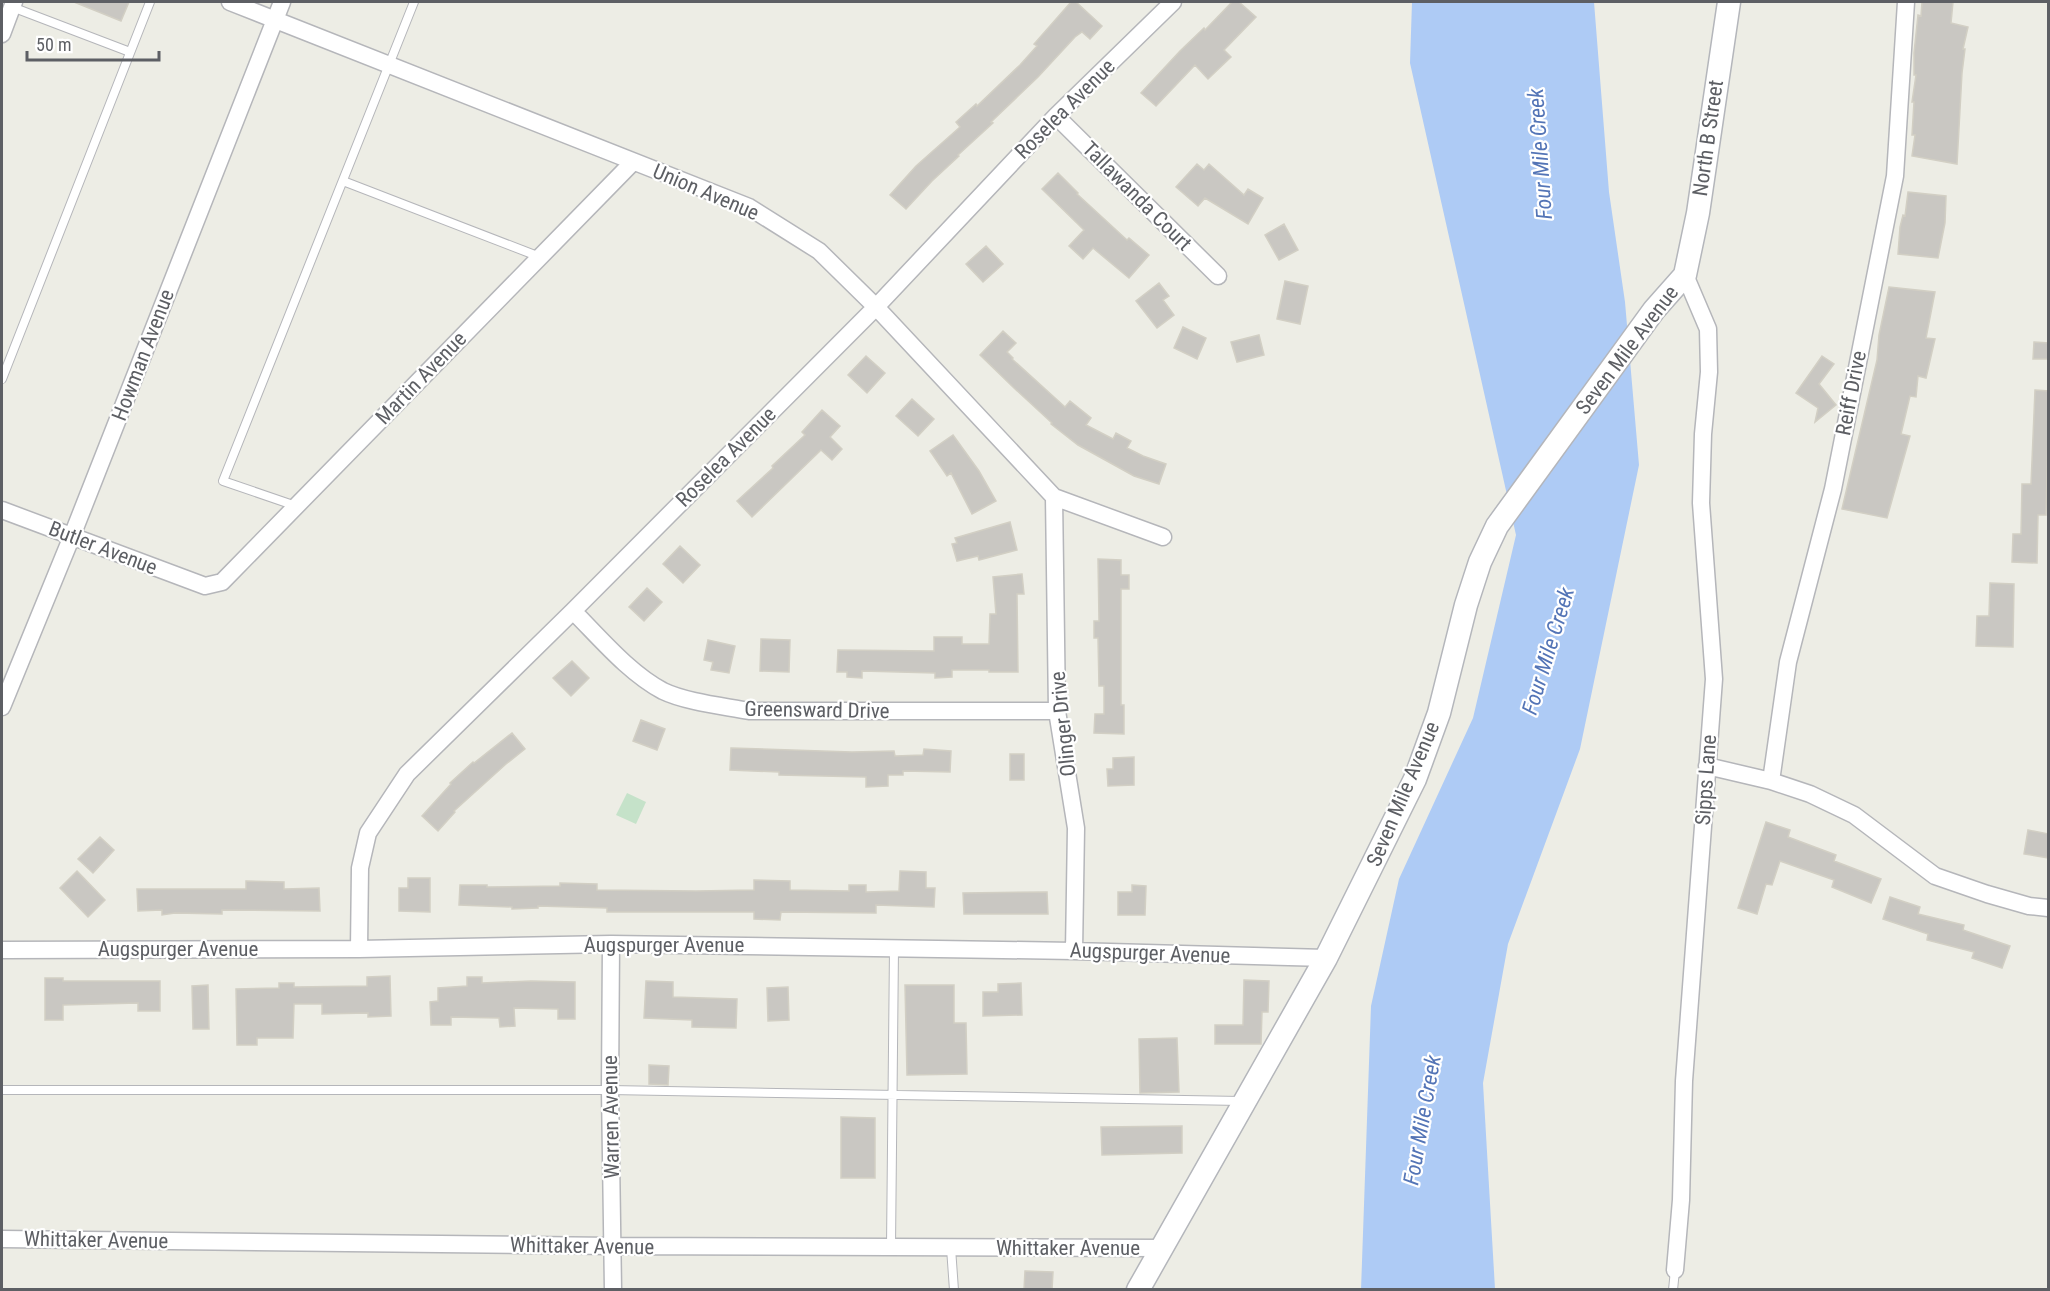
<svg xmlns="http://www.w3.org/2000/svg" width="2050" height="1291" font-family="'Roboto Condensed',sans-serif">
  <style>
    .green { fill: #c5e2c9 }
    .water { fill: #aecbf5 }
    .building { fill: #c9c7c2; stroke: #d2cfc4; stroke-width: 1.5 }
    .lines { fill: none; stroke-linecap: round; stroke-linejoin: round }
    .lane-casing { stroke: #b5b6ba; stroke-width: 10 }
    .street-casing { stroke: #b5b6ba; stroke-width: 19 }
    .secondary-casing { stroke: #b4b6bb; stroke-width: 25 }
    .lane { stroke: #fff; stroke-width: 8 }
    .street { stroke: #fff; stroke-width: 16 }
    .secondary { stroke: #fff; stroke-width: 22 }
    .labels { text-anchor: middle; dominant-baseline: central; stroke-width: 4.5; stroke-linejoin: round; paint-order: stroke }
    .street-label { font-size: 21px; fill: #5d5f64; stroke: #fff }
    .water-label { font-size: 22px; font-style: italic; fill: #5374b6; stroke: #fff }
  </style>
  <rect width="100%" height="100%" fill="#edede5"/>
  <path class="green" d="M627,793L646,802L636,824L616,815Z"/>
  <path class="water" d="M1412,2H1594L1609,192L1625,302L1639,465L1580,749L1508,944L1483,1083L1495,1289L1361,1290L1371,1006L1399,879L1473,718L1516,535L1410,63Z"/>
  <path class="building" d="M74,2H129L121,21Z
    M1071,2H1076L1102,26L1090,39L1082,32L1075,37L1038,77L991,122L993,123L958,155L959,156L932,181L906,209L890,195L916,166L960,127L956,122L976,104L977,106L1020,65L1037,46L1034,44Z
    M1232,2H1239L1256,17L1224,50L1231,57L1208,79L1195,65L1156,106L1141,93L1180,51L1204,28L1205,30Z
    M1922,2H1953L1951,23L1968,27L1963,49H1965L1962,73L1957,164L1912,156L1915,135H1912L1914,102H1912L1916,75H1914V53L1918,15L1921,16Z
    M1197,164L1204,170L1209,164L1244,195L1248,189L1263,198L1248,224L1205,198L1198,206L1176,187Z
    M1058,173L1078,193L1077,194L1127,240L1129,238L1149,255L1129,278L1093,248L1083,259L1069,246L1084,230L1042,189Z
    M1908,192L1946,196L1945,223L1938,258L1898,254L1900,227L1903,215L1905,216Z
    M1284,224L1298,250L1279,260L1265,235Z
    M986,246L1003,264L983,282L966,264Z
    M1285,281L1308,286L1300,324L1277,319Z
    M1159,283L1169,296L1163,300L1174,315L1157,328L1136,301Z
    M1889,287L1935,292L1926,338L1935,339L1926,378L1918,376L1916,397L1910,396L1901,434L1910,436L1887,518L1842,509L1877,360L1879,335Z
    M1183,327L1206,338L1197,359L1174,348Z
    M1003,331L1016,343L1007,352L1013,358L1012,359L1065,407L1070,401L1091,418L1086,425L1113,439L1116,433L1131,441L1127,448L1143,456L1166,464L1159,484L1134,476L1078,445L1051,424L1052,423L1014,388L980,355Z
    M1259,335L1264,355L1237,362L1231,342Z
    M2034,342L2049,343V359H2033Z
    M866,356L885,373L867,393L848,375Z
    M1822,356L1834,364L1819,384L1836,405L1815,422L1818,408L1796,393Z
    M2035,390L2049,391L2046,515H2038L2037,563L2012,562L2013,534H2021L2022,484H2031Z
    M912,399L934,419L918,436L896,416Z
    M822,410L840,426L830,437L842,449L832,460L821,450L752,517L737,501L773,468L772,466L805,435L802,432Z
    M953,435L979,471L996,501L972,514L951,473L947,476L930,451Z
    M1010,522L1017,550L979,560L978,556L957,561L952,544L957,543L955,538Z
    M680,546L700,565L683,583L663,564Z
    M1098,559L1121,560V575H1129V589H1121V705H1124V734L1094,733L1095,714H1104V686H1099L1098,638H1094V621H1099Z
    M1022,574L1024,594H1017L1018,672H989V670H952V677L935,678V673L862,671V678L847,677V672H837L838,650L934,651V637H962V644H989L990,614H996L993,577Z
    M1990,583L2014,584L2013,647L1976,646L1977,616H1989Z
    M647,588L662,602L644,621L629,607Z
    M761,639L790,640L789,672L760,671Z
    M708,640L735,646L729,673L711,670L713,662L704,660Z
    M572,661L589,678L571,696L553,678Z
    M641,720L665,729L657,750L633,741Z
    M512,733L525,749L506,764L454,811L455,812L438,831L422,816L451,784L450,783L473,762L474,763Z
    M731,748L852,752L894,751L895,756L923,755L924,749L951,751L950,772L903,771V775H888V786L866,787V777L779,775V772L730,770Z
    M1010,754H1024V780H1010Z
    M1134,757V785L1108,786L1107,769H1113V758Z
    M1766,822L1790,830L1788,837L1836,855L1834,861L1881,879L1871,903L1832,887L1834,880L1780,861L1772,885L1766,884L1757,914L1738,908Z
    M2028,830L2049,834V858L2024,854Z
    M100,837L114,850L93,873L78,859Z
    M77,871L105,900L88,917L60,888Z
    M900,871L926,872V888H935L934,907L876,905V913L781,912L780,920L754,919V912H607V908L538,906V908L512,909V907L459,905L460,885H487V887L560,886V883L597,884V890L696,891L754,890V880L790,881V890L849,891V885H866V892L899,891Z
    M408,878H430V912L399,911V888H408Z
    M246,881L284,882V889L319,888L320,911L222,910V914L175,913L162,915V910L138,911L137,889H246Z
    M1132,885L1146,886L1145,915H1118V892H1132Z
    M1047,892L1048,914H964L963,893Z
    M1890,897L1920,907L1918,914L1964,925L1963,930L2010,946L2002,968L1972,958L1974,952L1927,940L1928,934L1883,919Z
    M390,976L391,1016L368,1017V1013L322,1014V1004H294L293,1038H257V1045H237L236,989L279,988V983H294V987L367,986V977Z
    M467,977H482V983L531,981L575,982V1019H558V1009L514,1008L515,1026L500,1027L499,1018L451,1017V1025H431L430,1002L438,1001V988L467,986Z
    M45,978H63V981H160V1011H138V1003L63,1005V1020H45Z
    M1244,980L1269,981L1268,1012H1262L1261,1044H1215V1025H1243Z
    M646,981L673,982V997L737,999L736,1028L692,1027V1020L644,1018Z
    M1021,983L1022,1015L983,1016V992H998V984Z
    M208,985L209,1029H193L192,986Z
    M905,985H954V1023H966L967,1074L907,1075Z
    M788,987L789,1020L768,1021L767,988Z
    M1177,1038L1179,1092L1140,1093L1139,1039Z
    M649,1065L669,1066L668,1085L649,1084Z
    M841,1117L875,1118V1178H841Z
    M1182,1126V1153L1102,1155L1101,1127Z
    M1025,1271L1053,1272L1052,1290H1024Z"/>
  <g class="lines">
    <g class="lane-casing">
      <path id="lane" d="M12,7L130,52
        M343,181L540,257
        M2,379L150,2
        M296,506L223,481L414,2
        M2,1090H610L1241,1101
        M891,1247L894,948
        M951,1248L954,1290
        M1673,1290L1675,1270"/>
    </g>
    <g class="street-casing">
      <path id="street" d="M230,2L749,207L819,251L876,307L1054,497L1163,537
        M2,34L14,2
        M1056,116L1218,276
        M1054,497L1057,711L1076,828L1074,951
        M2,510L205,586L222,582L633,162
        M573,611C600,638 629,673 663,691C686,702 723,706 749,711H1057
        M2,707L72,536L282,2
        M1707,766L1771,781L1810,794L1854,815L1935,876L1987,894L2029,906L2048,908
        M1771,781L1788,662L1833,489L1895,176L1906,2
        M611,944L610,1090L613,1290
        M359,949L360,868L368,833L407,774L573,611L876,307L1056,116L1173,2
        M2,950L359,949L611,944L1074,951L1326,958
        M2,1239L613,1246L1163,1248
        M1675,1270L1681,1200L1684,1081L1714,679L1701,503L1703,434L1709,372L1708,329L1685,275"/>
    </g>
    <g class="secondary-casing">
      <path id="secondary" d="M1138,1290L1326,958L1415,779L1439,713L1466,605L1480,562L1497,526L1654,310L1685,275L1698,213L1729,2"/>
    </g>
    <use href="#lane" class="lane"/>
    <use href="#street" class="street"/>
    <use href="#secondary" class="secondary"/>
  </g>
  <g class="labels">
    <g class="street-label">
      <text transform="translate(1065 109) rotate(-45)">Roselea Avenue</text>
      <text transform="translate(1708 138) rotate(-82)">North B Street</text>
      <text transform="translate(706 192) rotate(23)">Union Avenue</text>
      <text transform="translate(1137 196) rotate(45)">Tallawanda Court</text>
      <text transform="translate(1627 350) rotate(-53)">Seven Mile Avenue</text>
      <text transform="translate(143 355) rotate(-69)">Howman Avenue</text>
      <text transform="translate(421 378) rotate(-46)">Martin Avenue</text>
      <text transform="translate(1851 393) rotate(-79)">Reiff Drive</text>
      <text transform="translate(726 457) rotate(-45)">Roselea Avenue</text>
      <text transform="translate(103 548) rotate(21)">Butler Avenue</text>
      <text transform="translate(817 710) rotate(1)">Greensward Drive</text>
      <text transform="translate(1063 724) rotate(-96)">Olinger Drive</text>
      <text transform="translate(1706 780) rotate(-86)">Sipps Lane</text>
      <text transform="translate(1403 794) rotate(-67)">Seven Mile Avenue</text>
      <text x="664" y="945">Augspurger Avenue</text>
      <text x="178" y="949">Augspurger Avenue</text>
      <text transform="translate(1150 953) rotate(2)">Augspurger Avenue</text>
      <text transform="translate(611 1117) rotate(-91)">Warren Avenue</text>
      <text transform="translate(96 1240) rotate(1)">Whittaker Avenue</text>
      <text transform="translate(582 1246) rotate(1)">Whittaker Avenue</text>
      <text x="1068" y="1248">Whittaker Avenue</text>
    </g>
    <g class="water-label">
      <text transform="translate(1540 154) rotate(-94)">Four Mile Creek</text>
      <text transform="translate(1548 651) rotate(-73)">Four Mile Creek</text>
      <text transform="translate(1422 1120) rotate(-80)">Four Mile Creek</text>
    </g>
  </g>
  <rect width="2050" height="1291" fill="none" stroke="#5d5f64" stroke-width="6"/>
  <path d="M27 51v9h132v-9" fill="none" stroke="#5d5f64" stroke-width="3"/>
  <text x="36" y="51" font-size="18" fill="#5d5f64" stroke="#ffffff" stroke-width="4.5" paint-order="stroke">50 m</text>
</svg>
